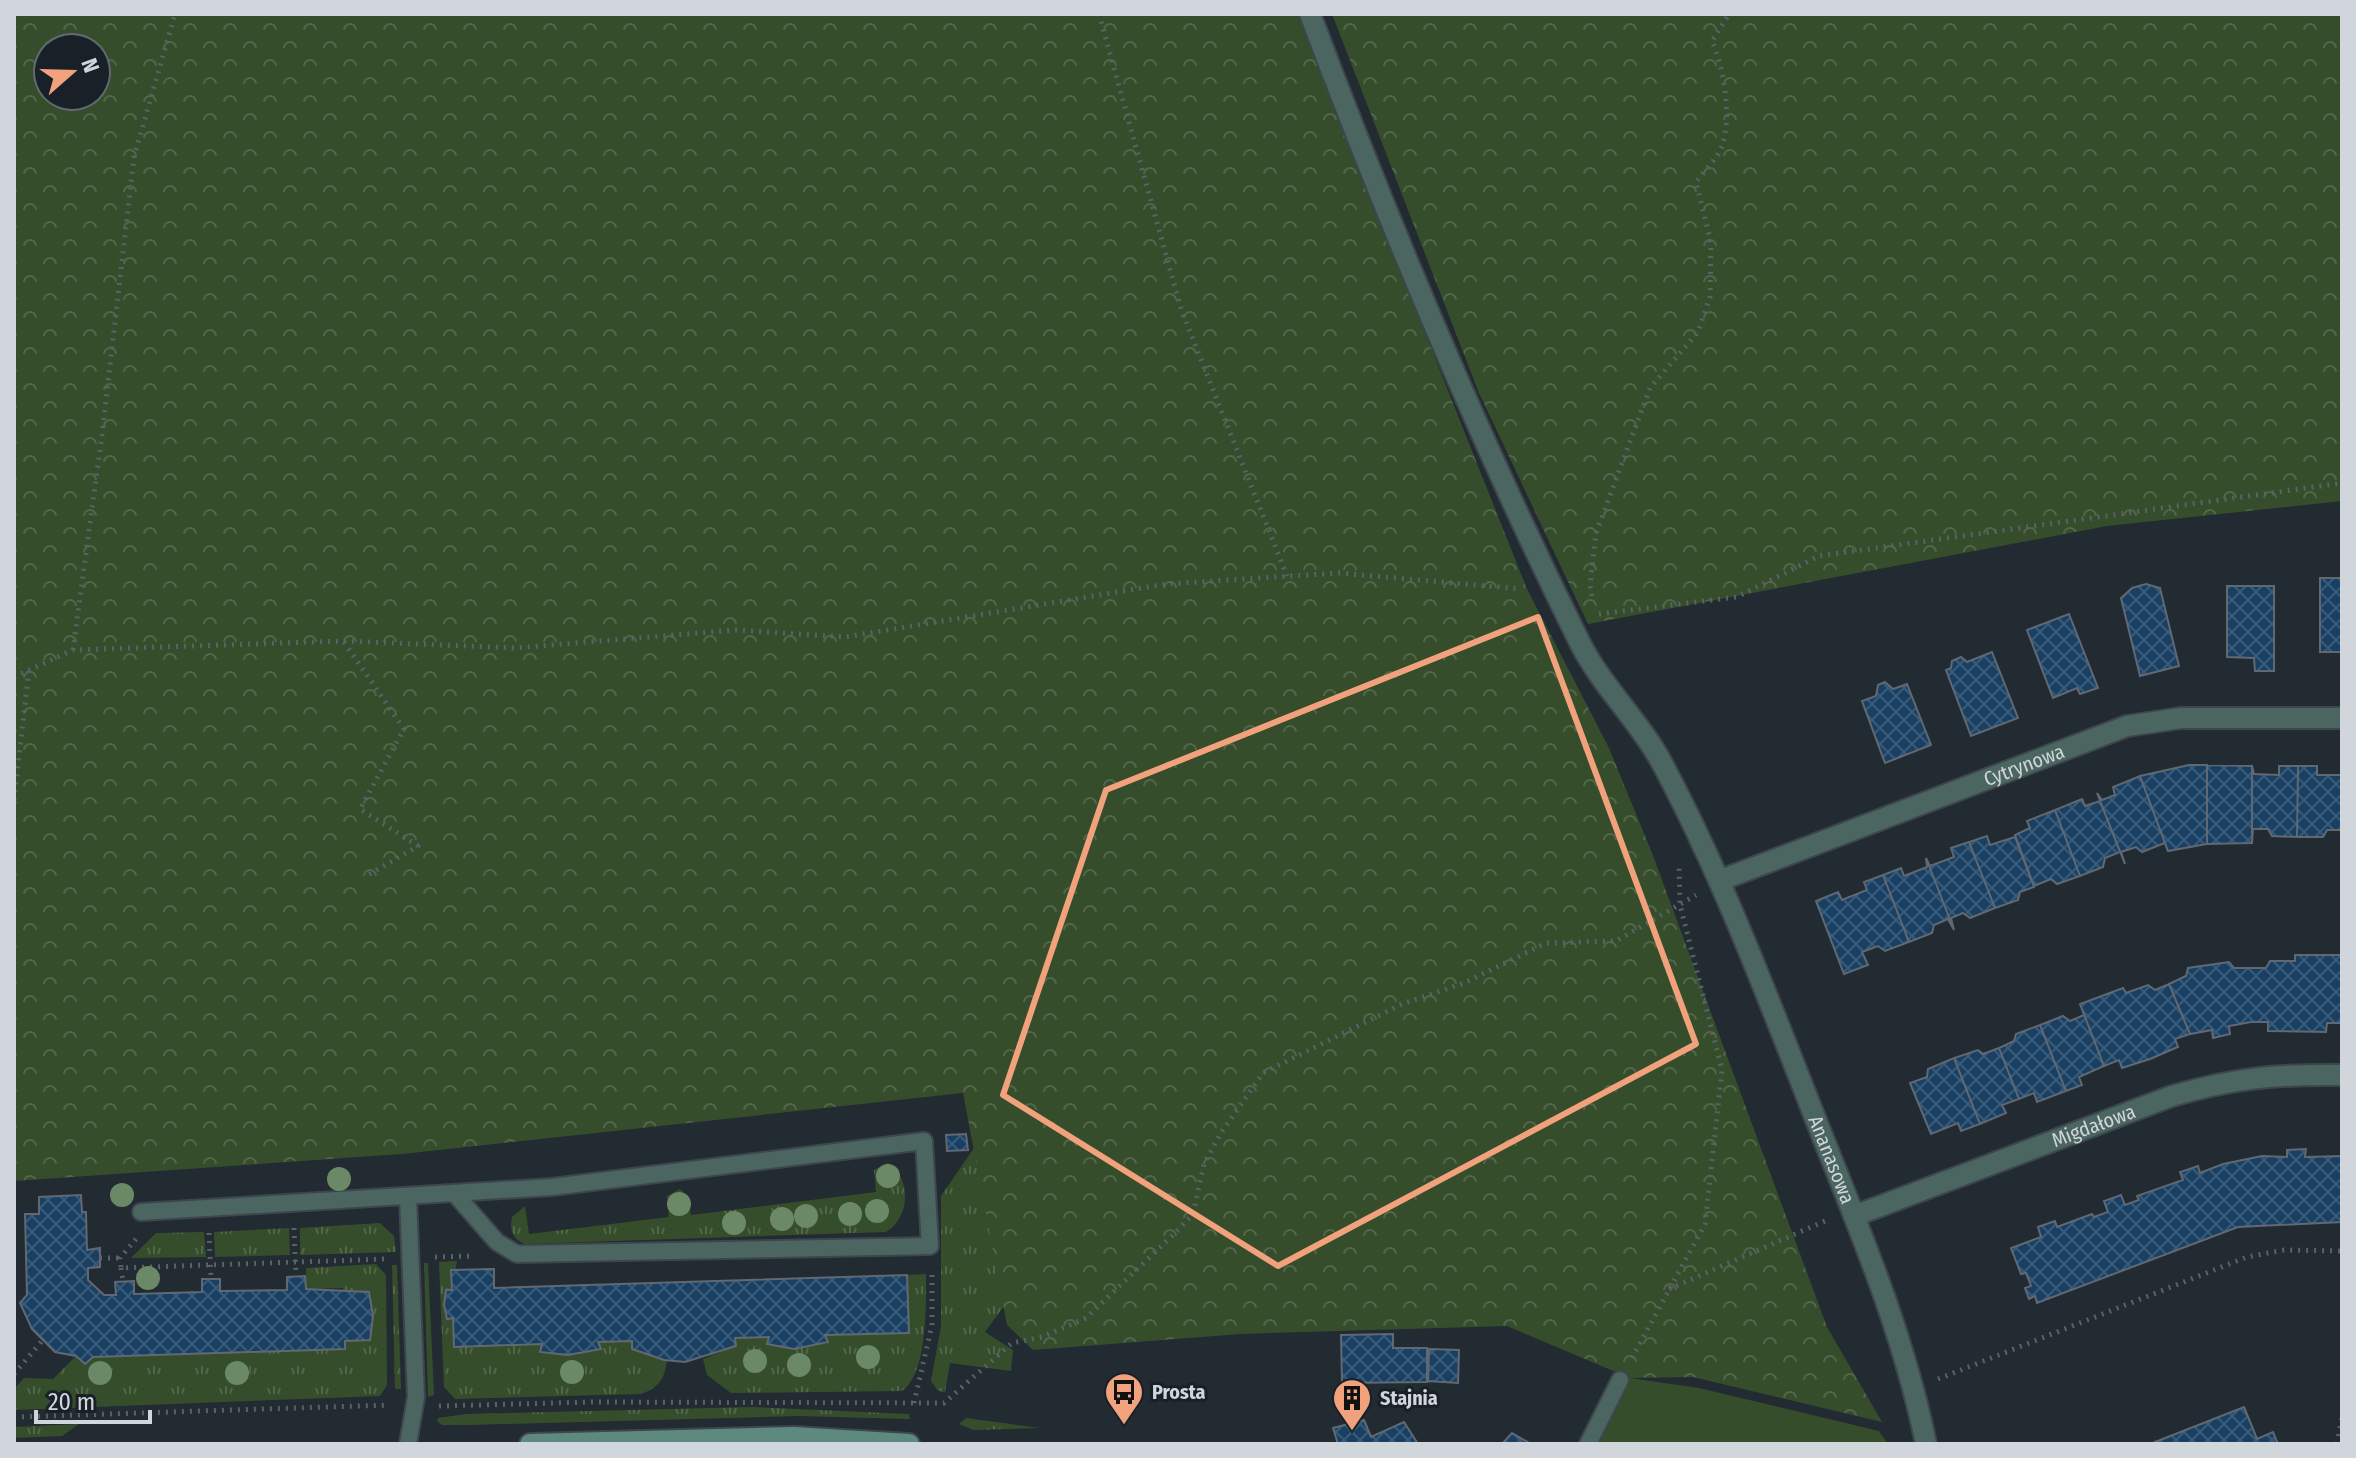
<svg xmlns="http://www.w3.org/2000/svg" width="2356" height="1458" font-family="'Fira Sans Condensed',sans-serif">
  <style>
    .grass { fill: url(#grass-tufts) }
    .forest { fill: url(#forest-crowns); fill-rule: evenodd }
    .park { fill: #364d2c }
    .building { fill: url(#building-cross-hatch); stroke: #606973; stroke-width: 2 }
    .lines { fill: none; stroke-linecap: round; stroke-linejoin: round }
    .lane-casing { stroke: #3e464d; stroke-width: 20 }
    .street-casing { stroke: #3e464d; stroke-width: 24 }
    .secondary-casing { stroke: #3e464d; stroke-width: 24 }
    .path { stroke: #5a6168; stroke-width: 5; stroke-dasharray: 2 6; stroke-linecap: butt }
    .lane { stroke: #4b6660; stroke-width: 16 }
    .street { stroke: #4b6660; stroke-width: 20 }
    .secondary { stroke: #5d897f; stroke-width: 20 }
    .tree { fill: #6b8967 }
    .marked { fill: none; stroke: #f1a17c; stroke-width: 6; stroke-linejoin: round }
    .labels { text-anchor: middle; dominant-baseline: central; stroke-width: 6; stroke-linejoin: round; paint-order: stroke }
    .street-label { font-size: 20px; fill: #d0d6db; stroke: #192028 }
    .poi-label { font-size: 20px; font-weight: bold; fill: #d0d6db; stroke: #192028; text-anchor: start }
  </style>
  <defs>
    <pattern id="grass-tufts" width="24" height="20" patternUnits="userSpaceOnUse" patternTransform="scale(2)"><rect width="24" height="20" fill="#364d2c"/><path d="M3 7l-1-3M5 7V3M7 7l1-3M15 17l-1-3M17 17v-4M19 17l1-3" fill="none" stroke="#52664a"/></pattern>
    <pattern id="forest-crowns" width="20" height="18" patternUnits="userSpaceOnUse" patternTransform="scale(2)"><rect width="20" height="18" fill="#364d2c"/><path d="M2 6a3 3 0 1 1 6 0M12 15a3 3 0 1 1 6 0" fill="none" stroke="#52664a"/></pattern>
    <pattern id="building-cross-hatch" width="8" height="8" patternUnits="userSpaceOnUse" patternTransform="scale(2)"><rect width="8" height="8" fill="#194063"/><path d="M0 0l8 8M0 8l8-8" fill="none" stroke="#395b79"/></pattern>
  </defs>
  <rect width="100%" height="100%" fill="#222a32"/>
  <path class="grass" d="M974,1148L1004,1306L985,1332L1013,1350L1011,1371L950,1363L945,1392L938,1391L931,1381L941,1326V1196Z
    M888,1163C912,1178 910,1218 886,1232L525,1244C513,1240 509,1230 512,1217L525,1206L529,1234L669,1217L667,1196L680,1189L688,1196L691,1215L876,1192L874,1170Z
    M380,1223L394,1236L396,1252L300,1255V1228Z
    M289,1228L290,1255L215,1257L214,1232Z
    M204,1232L206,1257L131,1258L156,1233Z
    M457,1261L452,1290H446L444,1305L447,1318H453L455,1347L542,1344L541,1352L568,1355L601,1350L598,1342L632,1341V1349L667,1360C665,1378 659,1388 641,1394L455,1399L444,1387L439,1262Z
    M424,1263H428L434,1395L428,1397Z
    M376,1264L386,1275L387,1385L380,1396L14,1410V1389L24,1378L53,1379L76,1356L85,1364L93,1357L345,1349V1341L373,1322V1310L343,1293V1288L306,1289V1268Z
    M392,1265H397L401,1389H395Z
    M926,1274C926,1303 928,1374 902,1391L731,1393L707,1375L703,1359L736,1346L735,1338L769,1337L768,1344L794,1349L827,1343L825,1335L909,1333L907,1275Z
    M752,1407L909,1414L910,1419L799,1416L468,1425H442L437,1421L438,1418L466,1414Z
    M966,1418L1039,1428L973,1430L959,1424Z
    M79,1424L62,1436L14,1438V1427Z"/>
  <path class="forest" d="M14,14H1298L1527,589L1609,748L1652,853L1827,1327L1882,1422L1693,1377L1630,1378L1507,1326L1240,1334L1033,1350L1007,1325L963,1093L402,1154L14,1181ZM48,48H96V96H48Z
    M1332,14H2342V501L2107,526L1588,624L1479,393Z"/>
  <path class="park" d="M1630,1378L1699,1388L1879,1431L1888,1444H1597Z"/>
  <path class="building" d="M2320,578H2342V652H2320Z
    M2146,584L2160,588L2179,666L2140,676L2121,598L2132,588Z
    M2227,586H2274V671H2255L2254,658L2227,657Z
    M2069,614L2098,688L2080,694L2077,688L2053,698L2027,630Z
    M1992,652L2018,718L1971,736L1946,670L1951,668L1952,661L1961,657L1967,662Z
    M1885,682L1893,689L1907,684L1931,745L1885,763L1862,701L1876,696L1878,685Z
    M2189,765H2207V844L2168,851L2140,776Z
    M2207,765L2252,766V843L2207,844Z
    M2252,766L2254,774L2279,775V766H2298L2297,837L2272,836L2268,829H2253L2252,843Z
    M2298,766H2317V775H2342V767V843V830H2327L2323,837H2297Z
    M2140,776L2165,843L2142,852L2136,847L2121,852L2125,864L2097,793L2102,800L2115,795L2113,787Z
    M2082,799L2085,806L2100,801L2120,852L2105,858L2103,867L2080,876L2055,810Z
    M2055,810L2080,876L2057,884L2051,879L2034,886L2015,835L2030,828L2027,821Z
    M1987,836L1990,845L2015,837L2034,887L2020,892L2018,900L1995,908L1969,842Z
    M1969,842L1995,908L1970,918L1963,913L1951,918L1954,930L1926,858L1930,866L1954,857L1951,848Z
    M1926,858L1954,930L1948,919L1934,925L1932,933L1909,942L1883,875L1901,868L1904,876L1927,867Z
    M1883,875L1909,942L1885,951L1878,946L1862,952L1868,965L1844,974L1816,901L1838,892L1842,900L1867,890L1864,882Z
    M2295,955H2342V1023H2327L2326,1032L2268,1031V1022H2251L2229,1026L2230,1034L2213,1038L2212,1030L2190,1034L2169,984L2186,976L2188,968L2229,962L2234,968H2266L2270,961H2295Z
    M2169,984L2190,1034L2175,1039L2178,1047L2150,1059L2122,1068L2119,1060L2104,1066L2080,1004L2123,988L2126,993L2148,985L2155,990Z
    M2080,1004L2104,1066L2079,1077L2082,1085L2066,1091L2040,1025L2063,1016L2070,1021L2084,1015Z
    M2040,1025L2066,1091L2037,1102L2034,1093L2019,1099L1999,1048L2014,1041L2016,1034Z
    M1999,1048L2019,1099L2002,1105L2006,1113L1980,1124L1954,1058L1978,1050L1983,1054Z
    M1954,1058L1980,1124L1961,1131L1958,1123L1931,1134L1910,1083L1927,1077L1928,1069Z
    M966,1134L968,1150L947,1151L946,1135Z
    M2306,1149L2305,1157L2342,1156V1222L2238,1227L2037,1303L2035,1296L2029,1299L2025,1288L2031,1286L2026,1273L2021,1274L2011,1248L2041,1237L2038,1227L2055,1221L2057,1227L2092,1214L2094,1217L2108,1212L2104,1201L2121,1195L2125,1205L2139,1200L2137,1196L2183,1180L2180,1172L2198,1166L2200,1173L2223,1164L2262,1156L2287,1157V1150Z
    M81,1195L82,1212H86L87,1250L100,1248V1267L88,1268V1280L104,1295H116L115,1282L134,1281V1294L202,1292V1279H220V1291L287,1290V1277L305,1276L306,1289L369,1292L373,1316L370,1340L345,1341V1349L93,1357L85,1364L76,1356L55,1352L32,1329L20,1303L27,1295L25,1214H39V1197Z
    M494,1269V1288L907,1275L909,1333L825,1335L828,1342L794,1349L767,1344L769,1337L735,1338L736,1346L685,1362L664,1360L632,1349V1341L598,1342L601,1349L568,1355L540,1352L542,1344L454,1347L453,1318L447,1319L444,1305L446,1290H452L451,1270Z
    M1393,1334V1348H1427V1382L1342,1383L1341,1335Z
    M1429,1349L1459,1350L1458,1383L1428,1381Z
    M2244,1407L2257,1439L2273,1432L2278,1444H2150Z
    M1364,1420L1371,1437L1404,1422L1418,1444H1338L1333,1428Z
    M1512,1433L1531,1444H1502Z"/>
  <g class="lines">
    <g class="lane-casing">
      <path id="lane" d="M408,1197L416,1397L408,1444
        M141,1212L552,1187L924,1141L930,1246L517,1254L497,1242L455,1194
        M1588,1444L1620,1380"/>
    </g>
    <g class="street-casing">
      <g id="street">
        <path id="s1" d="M1310,14C1390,227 1478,437 1579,641C1601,686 1640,721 1663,765C1722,876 1766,993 1812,1110C1855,1219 1903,1329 1926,1444"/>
        <path id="s2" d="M1721,880L2127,726L2181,718H2342"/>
        <path id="s3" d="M1854,1216L2172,1096C2234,1078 2277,1074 2342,1075"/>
      </g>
    </g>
    <g class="secondary-casing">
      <path id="secondary" d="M530,1444L794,1437L909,1444"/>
    </g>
    <path class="path" d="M1099,14L1181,309L1287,576
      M1592,596L1590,586L1596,533L1650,388L1698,332L1710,297L1711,243L1696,182C1704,171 1718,158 1722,146C1732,117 1724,68 1712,41L1729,14
      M1599,614L1737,597L1819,556L2342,483
      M344,642L404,729L360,809L418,846L368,875
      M73,650L102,435L134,157L175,14
      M14,677L73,650L343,641L514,648L736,630L845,637L1166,584L1339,573L1521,589
      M14,800L29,670
      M294,1228L296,1277
      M209,1233L211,1279
      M136,1239L120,1258L121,1268L385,1259
      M435,1257L473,1256
      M100,1258H120
      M121,1268L123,1282
      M1669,1289L1825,1221
      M1632,1358L1705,1224L1722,1070L1680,905L1679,865
      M14,1374L42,1341
      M1938,1379L2247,1257L2284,1250L2342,1251
      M914,1403L932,1325V1270
      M439,1406L592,1402L944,1403L1012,1343L1042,1337L1086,1318L1172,1236L1193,1214L1204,1164L1221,1133L1263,1073L1402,1004L1464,983L1546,943L1616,941L1696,895
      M14,1417L389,1405
      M2337,1444L2342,1417"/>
    <use href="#lane" class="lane"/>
    <use href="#street" class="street"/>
    <use href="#secondary" class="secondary"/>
  </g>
  <g class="tree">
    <circle cx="888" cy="1176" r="12"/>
    <circle cx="339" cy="1179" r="12"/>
    <circle cx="122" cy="1195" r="12"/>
    <circle cx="679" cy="1204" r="12"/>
    <circle cx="877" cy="1211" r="12"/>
    <circle cx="850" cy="1214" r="12"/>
    <circle cx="806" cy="1216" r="12"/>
    <circle cx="782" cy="1219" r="12"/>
    <circle cx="734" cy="1223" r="12"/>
    <circle cx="148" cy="1278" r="12"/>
    <circle cx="868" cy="1357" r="12"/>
    <circle cx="755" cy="1361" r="12"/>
    <circle cx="799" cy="1365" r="12"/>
    <circle cx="572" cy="1372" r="12"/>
    <circle cx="100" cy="1373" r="12"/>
    <circle cx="237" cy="1373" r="12"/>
  </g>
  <path class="marked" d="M1538,617L1696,1044L1278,1266L1003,1095L1106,790Z"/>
  <defs>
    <g id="bus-pin" transform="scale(2)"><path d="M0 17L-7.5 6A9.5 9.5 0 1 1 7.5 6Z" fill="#f1a17c" stroke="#192028"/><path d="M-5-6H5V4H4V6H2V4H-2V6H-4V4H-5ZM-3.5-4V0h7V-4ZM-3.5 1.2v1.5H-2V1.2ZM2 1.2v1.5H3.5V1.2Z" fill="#111"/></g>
    <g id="building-pin" transform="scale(2)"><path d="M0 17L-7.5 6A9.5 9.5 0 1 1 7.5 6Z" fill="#f1a17c" stroke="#192028"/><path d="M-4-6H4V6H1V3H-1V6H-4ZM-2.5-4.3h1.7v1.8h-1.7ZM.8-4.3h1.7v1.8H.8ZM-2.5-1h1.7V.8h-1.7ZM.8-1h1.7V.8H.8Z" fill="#111"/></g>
  </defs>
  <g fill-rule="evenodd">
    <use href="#bus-pin" x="1124" y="1392"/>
    <use href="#building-pin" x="1352" y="1398"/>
  </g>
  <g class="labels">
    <g class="street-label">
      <text stroke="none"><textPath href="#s2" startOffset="324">Cytrynowa</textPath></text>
      <text stroke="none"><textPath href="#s3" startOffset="256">Migdałowa</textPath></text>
      <text stroke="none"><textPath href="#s1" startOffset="1262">Ananasowa</textPath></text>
    </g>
    <g class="poi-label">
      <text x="1152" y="1392">Prosta</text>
      <text x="1380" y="1398">Stajnia</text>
    </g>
  </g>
  <rect width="2356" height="1458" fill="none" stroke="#d0d6db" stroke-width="32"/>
  <g transform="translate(72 72) rotate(70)"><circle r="38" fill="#192028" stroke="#626970" stroke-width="2"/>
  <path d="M0-6L14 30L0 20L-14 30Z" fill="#f1a17c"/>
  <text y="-12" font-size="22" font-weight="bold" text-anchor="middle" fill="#d0d6db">N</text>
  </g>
  <path d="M36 1410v12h114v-12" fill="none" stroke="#d0d6db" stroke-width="4"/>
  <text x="48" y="1410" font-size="24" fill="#d0d6db" stroke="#192028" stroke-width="6" paint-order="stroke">20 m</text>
</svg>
